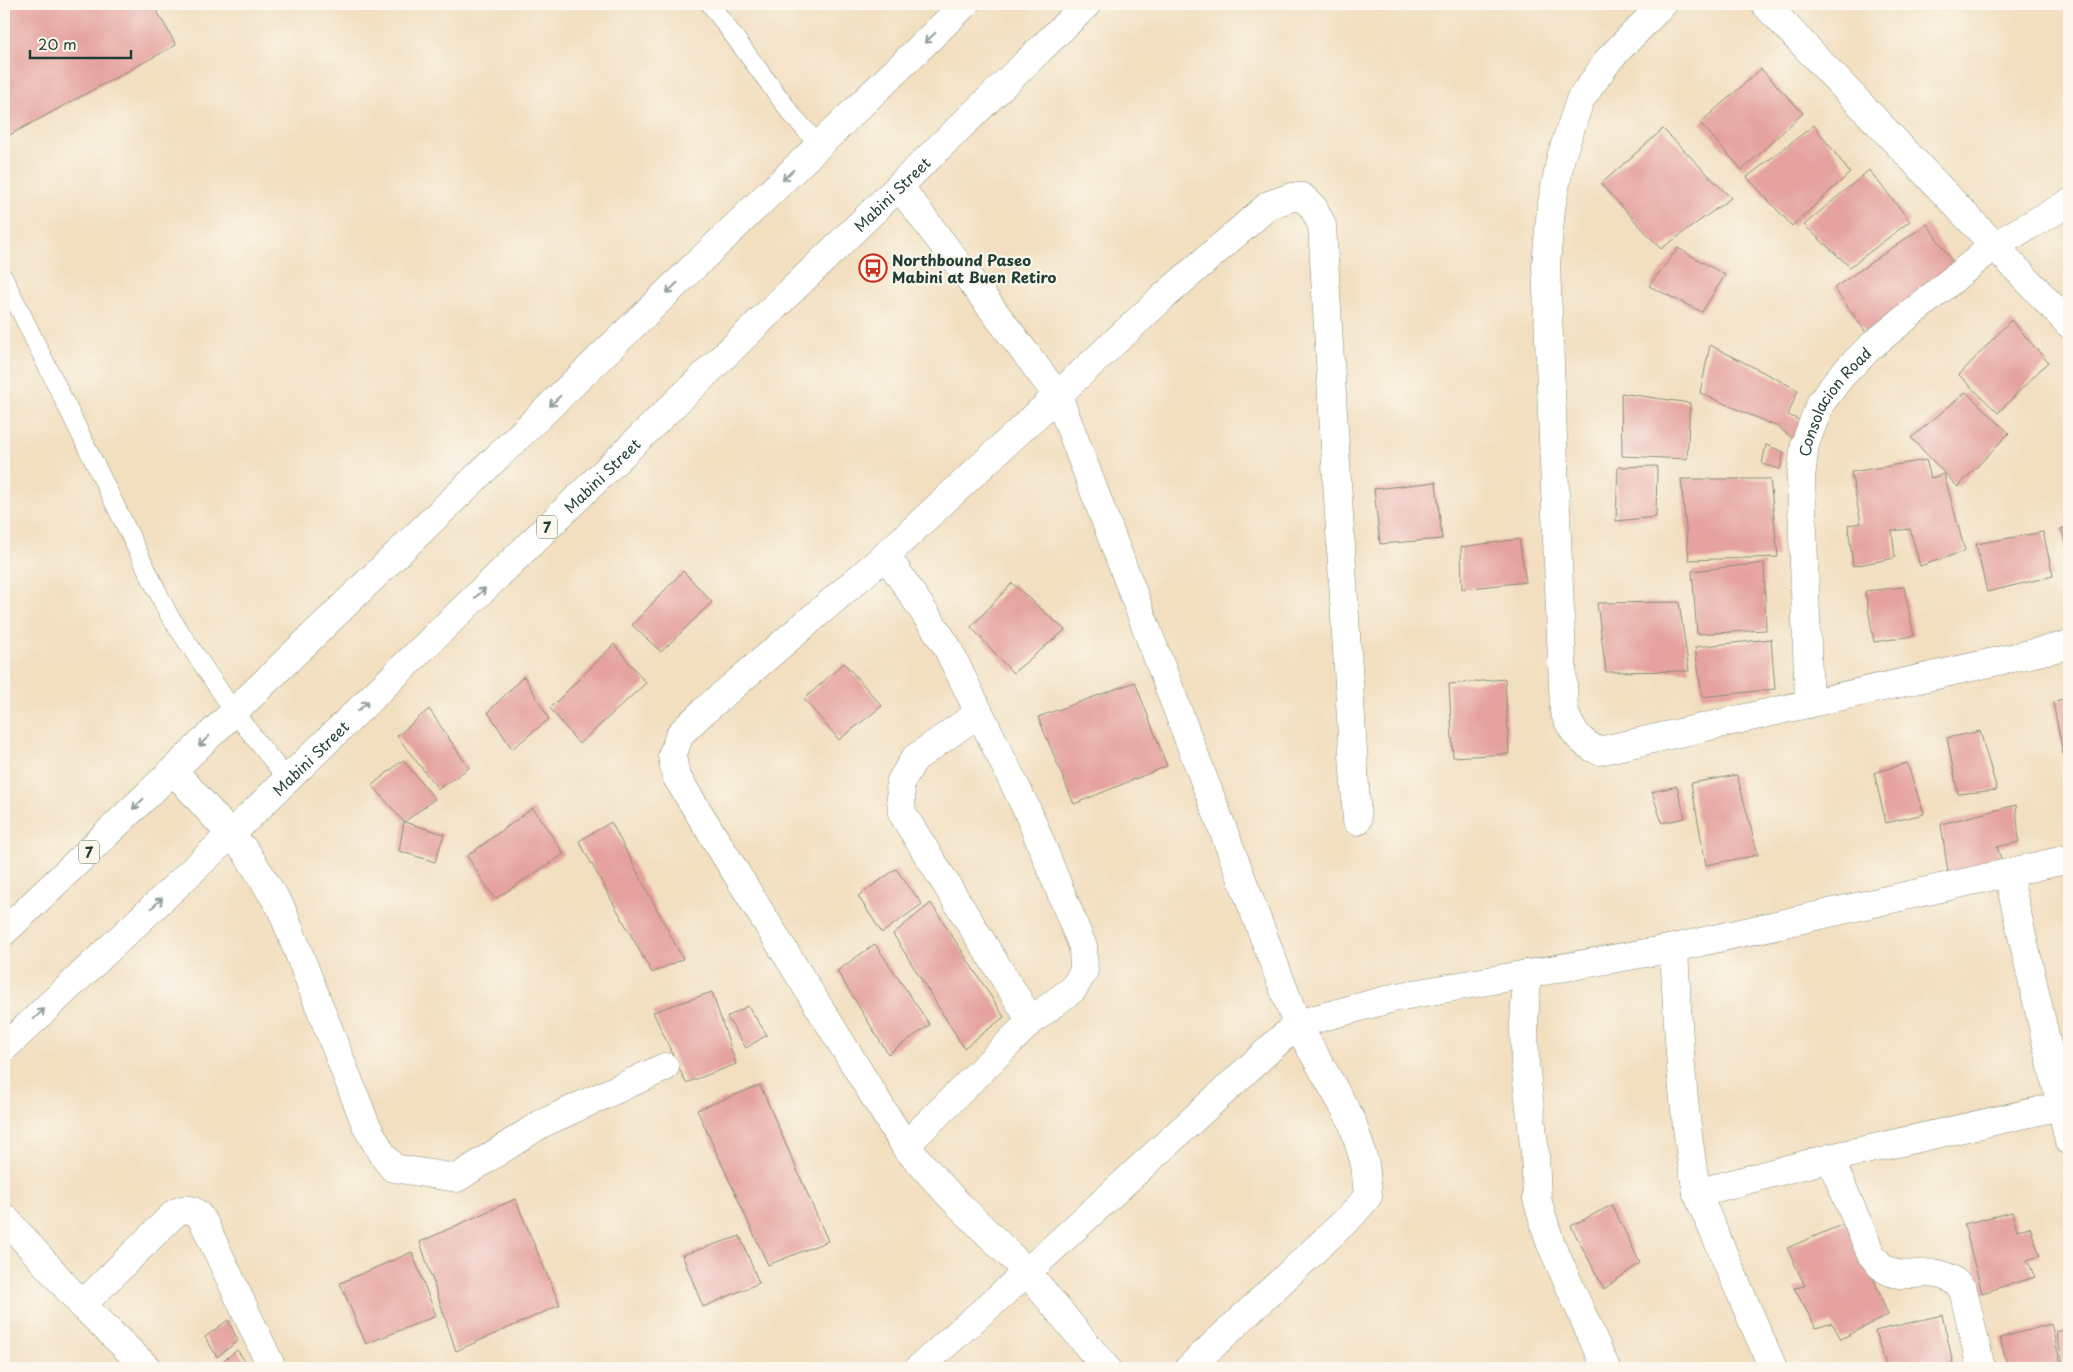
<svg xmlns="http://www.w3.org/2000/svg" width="2073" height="1372" font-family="'Playpen Sans',sans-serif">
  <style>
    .building { fill: #e5a29f }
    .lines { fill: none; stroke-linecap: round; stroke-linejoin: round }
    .service-casing { stroke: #888e7a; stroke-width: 19 }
    .minor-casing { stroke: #888e7a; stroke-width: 29 }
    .primary-casing { stroke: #888e7a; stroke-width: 29 }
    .service { stroke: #fff; stroke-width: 18 }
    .minor { stroke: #fff; stroke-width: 28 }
    .primary { stroke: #fff; stroke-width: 28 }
    .oneway { stroke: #8f9e9a }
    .labels { text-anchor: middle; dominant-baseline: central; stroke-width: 4.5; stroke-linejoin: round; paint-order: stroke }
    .shield { fill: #fbf7ec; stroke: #61756b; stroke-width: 1 }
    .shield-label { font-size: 14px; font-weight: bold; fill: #1f3d34 }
    .street-label { font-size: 15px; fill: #1f3d34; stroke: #fbf7ec }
    .poi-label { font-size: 15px; font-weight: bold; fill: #1f3d34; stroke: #fbf7ec; text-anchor: start }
  </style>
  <rect width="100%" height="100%" fill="#fbf7ec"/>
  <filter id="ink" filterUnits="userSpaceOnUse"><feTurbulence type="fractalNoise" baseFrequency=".02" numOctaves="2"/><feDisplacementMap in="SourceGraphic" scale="10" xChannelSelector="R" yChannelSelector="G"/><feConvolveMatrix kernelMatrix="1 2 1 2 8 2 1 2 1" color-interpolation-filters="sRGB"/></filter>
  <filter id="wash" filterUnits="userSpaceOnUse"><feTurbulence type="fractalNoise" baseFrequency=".0096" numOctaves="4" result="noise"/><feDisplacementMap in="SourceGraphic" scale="20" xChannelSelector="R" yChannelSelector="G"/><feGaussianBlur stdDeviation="1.12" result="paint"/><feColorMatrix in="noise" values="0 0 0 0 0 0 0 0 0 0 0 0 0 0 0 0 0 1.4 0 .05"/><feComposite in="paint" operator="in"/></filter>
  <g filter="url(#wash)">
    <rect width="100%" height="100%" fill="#f2dfc0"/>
    <g id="blocks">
      <path class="building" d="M4,4H153L176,45L4,138Z
        M1761,69L1803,113L1742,170L1700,123Z
        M1814,125L1850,173L1792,226L1747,177Z
        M1663,129L1731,198L1661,249L1601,184Z
        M1869,170L1910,221L1850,267L1804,225Z
        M1927,224L1954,264L1867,334L1834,288Z
        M1678,248L1725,275L1702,312L1649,286Z
        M2011,320L2048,362L1998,413L1959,375Z
        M1710,345L1798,390L1788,415L1804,422L1797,442L1778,427L1700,393Z
        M1966,392L2009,433L1958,487L1911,438Z
        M1621,393L1690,403L1687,459L1622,456Z
        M1766,445L1784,452L1780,469L1762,464Z
        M1926,460L1931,478L1944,474L1965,551L1920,566L1910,529L1892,531L1895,558L1853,566L1848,525L1861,523L1851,472Z
        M1657,466L1656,517L1616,521L1618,467Z
        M1681,479H1770L1778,557L1689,560Z
        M1436,482L1442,539L1380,544L1374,489Z
        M2069,526V551L2061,529Z
        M2043,532L2053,576L1987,592L1976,544Z
        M1519,539L1526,582L1462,589L1461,547Z
        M1764,563L1766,630L1697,634L1692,571Z
        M683,571L712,602L661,652L632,625Z
        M1012,583L1065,630L1013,673L971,627Z
        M1904,587L1914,636L1874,642L1865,591Z
        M1679,602L1689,671L1606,672L1597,603Z
        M1771,639L1775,689L1702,697L1695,647Z
        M614,644L646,683L579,744L550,708Z
        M844,663L882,706L839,740L804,699Z
        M524,676L549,719L512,749L488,712Z
        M1505,679L1509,754L1453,757L1449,684Z
        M1135,682L1167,766L1074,804L1038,717Z
        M2069,697V752L2063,754L2053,702Z
        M429,709L469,768L438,789L397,736Z
        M1980,731L1997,790L1958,794L1947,738Z
        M403,760L435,799L404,822L444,834L435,862L399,851L404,822L372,785Z
        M1907,763L1924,814L1886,823L1874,773Z
        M1737,775L1758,855L1706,865L1691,783Z
        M1677,786L1685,818L1662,823L1652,792Z
        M2016,805L2019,842L1997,847L2002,862L1948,873L1941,824Z
        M533,808L564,854L495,899L467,856Z
        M611,822L683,959L652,973L579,841Z
        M896,869L922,904L882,933L858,896Z
        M931,903L1004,1017L964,1048L893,934Z
        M875,944L930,1025L888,1054L837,971Z
        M712,992L736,1064L686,1083L653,1012Z
        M748,1006L767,1035L746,1048L727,1017Z
        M760,1085L828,1241L768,1265L697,1110Z
        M515,1199L560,1305L456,1351L420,1242Z
        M1612,1205L1640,1263L1604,1289L1571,1226Z
        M2012,1212L2017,1230L2030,1227L2040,1256L2027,1260L2035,1277L1982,1293L1964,1224Z
        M1851,1221L1888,1315L1841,1339L1832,1323L1816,1328L1794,1288L1805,1286L1787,1248Z
        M740,1236L759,1283L703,1307L682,1255Z
        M412,1252L436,1316L366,1344L340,1283Z
        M1942,1315L1953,1363L1928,1368H1887L1875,1331Z
        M228,1320L238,1341L217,1357L205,1337Z
        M2051,1324L2062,1368H2008L2000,1338Z
        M2069,1329V1368H2064L2056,1332Z
        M237,1350L250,1368H214Z"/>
    </g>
  </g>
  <g filter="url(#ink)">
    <use href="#blocks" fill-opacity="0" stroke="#888e7a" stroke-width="1"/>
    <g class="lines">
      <g class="service-casing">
        <path id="service" d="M710,4L793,116L819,145
          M4,278L169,615L234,712L287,779"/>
      </g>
      <g class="minor-casing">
        <g id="minor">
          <path d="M1663,4L1610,58L1580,100L1561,157L1551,208L1546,264L1564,711C1571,730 1580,743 1599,751L2069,645"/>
          <path d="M1765,4L2069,324"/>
          <path d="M899,186L1058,396L1297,1024L1352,1121L1365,1164L1368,1196L1352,1215L1189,1368"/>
          <path d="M886,555L946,645L1028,812L1083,947L1084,971L1073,989L1031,1021L905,1146L676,776L672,756L680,734L704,711L886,555L1162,298L1269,205L1292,197H1302L1313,207L1322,225L1357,821"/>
          <path id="s1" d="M1809,704L1801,477L1805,444L1820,404L1841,376L1870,347L1995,245L2069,203"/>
          <path d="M979,713L914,759L900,783L902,813L1031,1021"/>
          <path d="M174,771L246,852L281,908L366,1125L382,1154L393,1168L457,1178L541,1124L665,1067"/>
          <path d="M1674,948C1678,1031 1682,1112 1697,1193L1830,1158L2061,1106L2008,874"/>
          <path d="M1527,974L1524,1024L1525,1063L1535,1154L1537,1199L1550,1242L1606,1368"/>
          <path d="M2061,1106L2069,1141"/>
          <path d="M905,1146L951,1197L1027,1272L1106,1368"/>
          <path d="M1830,1158L1871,1254C1874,1257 1877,1262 1881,1266C1905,1288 1936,1256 1963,1290L1981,1368"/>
          <path d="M1697,1193L1773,1368"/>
          <path d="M4,1217L82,1305L147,1368"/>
          <path d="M82,1305L175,1213C189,1206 197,1210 204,1223L272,1368"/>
          <path d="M919,1368L1027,1272L1297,1024L1397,997L1674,948L2069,859"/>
        </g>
      </g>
      <g class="primary-casing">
        <g id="primary">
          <path d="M4,932L234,712L965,4"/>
          <path id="s2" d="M4,1048L230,835L1087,4"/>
        </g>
      </g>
      <use href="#service" class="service"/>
      <use href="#minor" class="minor"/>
      <use href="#primary" class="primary"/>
    </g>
    <defs><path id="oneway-shaft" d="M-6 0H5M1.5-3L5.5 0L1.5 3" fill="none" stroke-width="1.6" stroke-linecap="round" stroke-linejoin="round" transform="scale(1.25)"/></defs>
    <g class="oneway">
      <use href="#oneway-shaft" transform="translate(930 38) rotate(136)"/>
      <use href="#oneway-shaft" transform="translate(788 175) rotate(136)"/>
      <use href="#oneway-shaft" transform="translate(672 288) rotate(136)"/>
      <use href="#oneway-shaft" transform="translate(555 401) rotate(136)"/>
      <use href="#oneway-shaft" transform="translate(480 593) rotate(-44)"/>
      <use href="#oneway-shaft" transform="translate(363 706) rotate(-44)"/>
      <use href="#oneway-shaft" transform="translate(204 741) rotate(136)"/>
      <use href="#oneway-shaft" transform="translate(138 804) rotate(136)"/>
      <use href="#oneway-shaft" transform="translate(157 903) rotate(-43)"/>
      <use href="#oneway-shaft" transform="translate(39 1014) rotate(-43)"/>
    </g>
  </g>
  <defs>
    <g id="bus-ring" transform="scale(1.4375)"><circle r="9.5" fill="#fbf7ec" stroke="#c8321e" stroke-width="1.5"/><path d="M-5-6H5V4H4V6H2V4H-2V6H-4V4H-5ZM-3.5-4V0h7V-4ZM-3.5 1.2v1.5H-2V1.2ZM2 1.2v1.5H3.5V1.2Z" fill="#c8321e"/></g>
  </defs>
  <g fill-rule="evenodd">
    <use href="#bus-ring" x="873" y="268"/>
  </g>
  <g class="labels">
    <g class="shield">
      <rect x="537" y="515.5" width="20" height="23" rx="4"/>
      <rect x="79" y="840.5" width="20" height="23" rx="4"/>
    </g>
    <g class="shield-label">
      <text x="547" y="527">7</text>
      <text x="89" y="852">7</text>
    </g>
    <g class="street-label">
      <text stroke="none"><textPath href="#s2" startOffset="1232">Mabini Street</textPath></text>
      <text stroke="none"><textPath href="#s1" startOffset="312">Consolacion Road</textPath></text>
      <text stroke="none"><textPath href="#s2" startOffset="828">Mabini Street</textPath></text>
      <text stroke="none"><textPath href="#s2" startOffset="422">Mabini Street</textPath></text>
    </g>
    <g class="poi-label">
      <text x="892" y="259">Northbound Paseo<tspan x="892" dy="17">Mabini at Buen Retiro</tspan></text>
    </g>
  </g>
  <rect width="2073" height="1372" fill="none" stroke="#fbf7ec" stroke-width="20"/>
  <path d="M30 50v8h101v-8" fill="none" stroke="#1f3d34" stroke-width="2.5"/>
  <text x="38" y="50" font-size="15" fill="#1f3d34" stroke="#fbf7ec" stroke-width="4" paint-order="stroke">20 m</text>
</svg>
